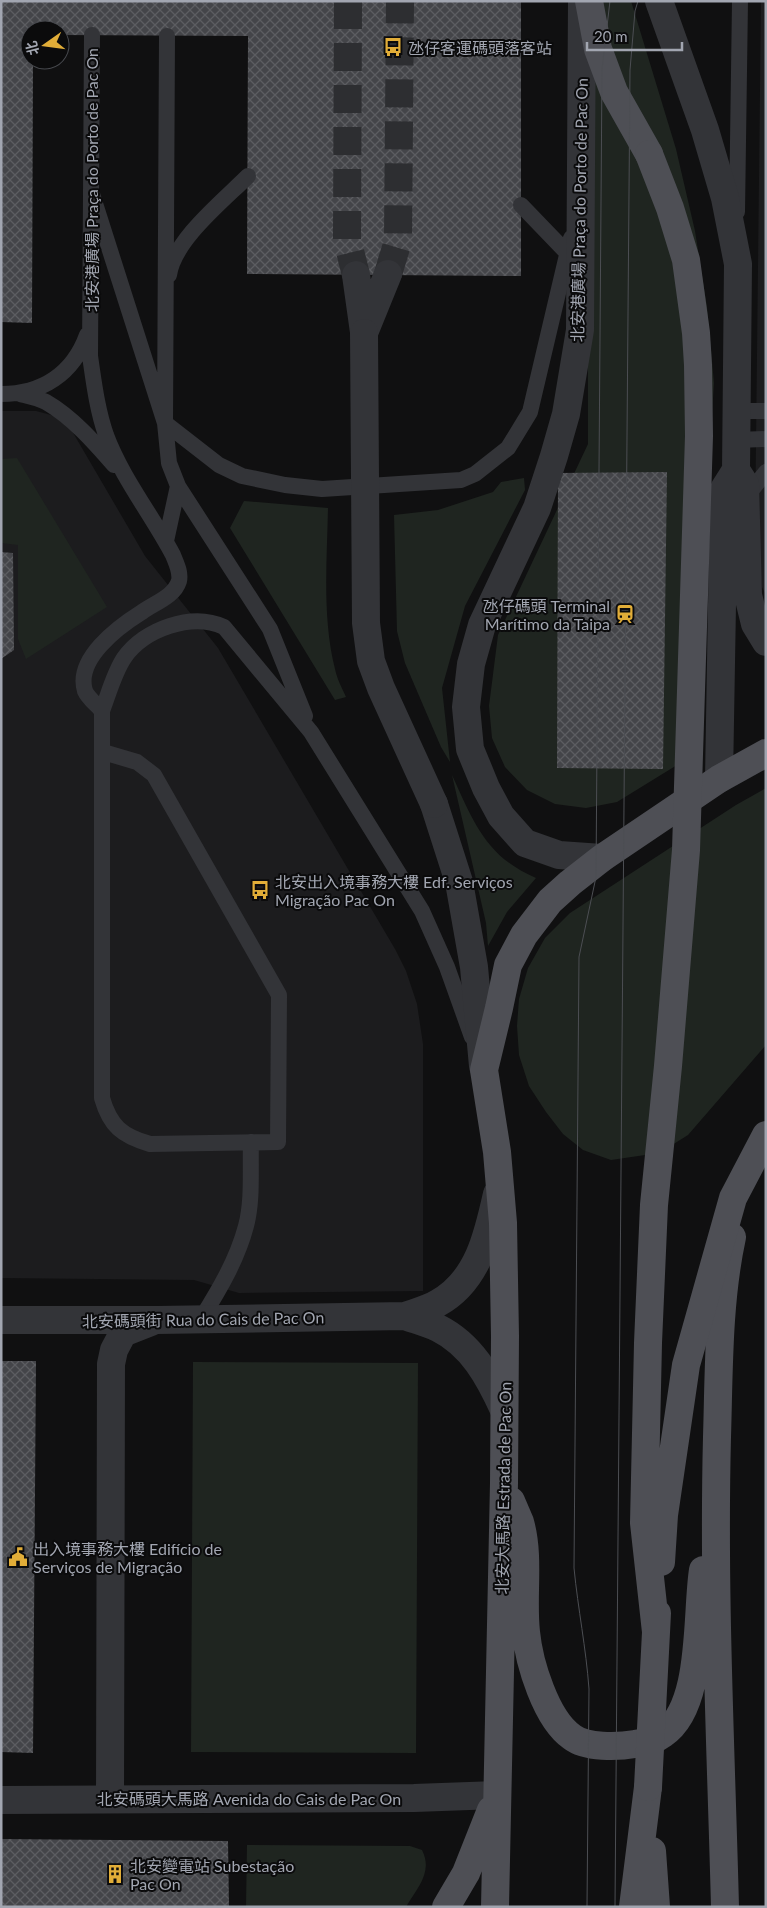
<svg xmlns="http://www.w3.org/2000/svg" width="767" height="1908" font-family="Lato,'Noto Sans SC',sans-serif">
  <style>
    .built { fill: #1c1c1e }
    .green { fill: #1f2520 }
    .building { fill: url(#building-cross-hatch) }
    .lines { fill: none; stroke-linecap: round; stroke-linejoin: round }
    .street-tunnel { stroke: #2d2e31; stroke-width: 28; stroke-dasharray: 28 14; stroke-linecap: butt }
    .lane { stroke: #333438; stroke-width: 16 }
    .street { stroke: #333438; stroke-width: 28 }
    .primary { stroke: #4e4f55; stroke-width: 28 }
    .tram { stroke: #4c4e53; stroke-width: 1 }
    .street-bridge { stroke: #333438; stroke-width: 28 }
    .primary-bridge { stroke: #4e4f55; stroke-width: 28 }
    .labels { text-anchor: middle; dominant-baseline: central; stroke-width: 4; stroke-linejoin: round; paint-order: stroke }
    .poi-label { font-size: 16px; fill: #a2a6b1; stroke: #0b0b0c; text-anchor: start }
    .street-label { font-size: 16px; fill: #a2a6b1; stroke: #0b0b0c }
  </style>
  <defs>
    <pattern id="building-cross-hatch" width="8" height="8" patternUnits="userSpaceOnUse" patternTransform="scale(1.25)"><rect width="8" height="8" fill="#444549"/><path d="M0 0l8 8M0 8l8-8" fill="none" stroke="#5c5d61"/></pattern>
  </defs>
  <rect width="100%" height="100%" fill="#101011"/>
  <path class="built" d="M761,1H766V595L762,587L755,530Z
    M1,411H36L55,416L72,431L145,556L218,648L395,949L406,971L417,1004L423,1044V1291L239,1293L194,1280L1,1278Z"/>
  <path class="green" d="M595,1H631L676,149L695,231L707,307L714,383L690,757L617,802L586,808L555,804L527,790L505,767L492,738L489,706L498,635L588,444V29Z
    M17,458L107,607L26,659L18,639V545L1,543V459Z
    M524,478L525,490L465,606L442,688L450,762L441,747L405,663L397,631L394,515L438,510L493,492L501,482Z
    M244,501L328,508C327,561 322,617 335,669C337,679 342,688 346,697L335,700L230,528Z
    M452,775C473,821 486,857 536,878L507,912L488,946L486,923Z
    M766,788V1045L688,1135L664,1150L645,1155L611,1160L583,1150L563,1134L546,1112L529,1086L519,1055L517,1026L519,999L528,968L545,938L570,913L736,805Z
    M193,1362L418,1363L416,1753L191,1752Z
    M247,1845L410,1846L422,1850C433,1872 418,1887 406,1907H246Z"/>
  <path class="building" d="M1,1H521V276L247,274L248,36L60,35V30H30V60H33L32,323L1,322Z
    M667,472L663,769L557,768L558,473Z
    M1,552L13,553L14,650L1,659Z
    M1,1361H36L33,1753L1,1752Z
    M1,1839L228,1841L229,1907H1Z"/>
  <g class="lines">
    <path class="street-tunnel" d="M348,1L347,239L356,275
      M388,274L398,241L400,1"/>
    <path class="lane" d="M92,35L90,356C94,383 97,409 106,435C122,478 152,515 173,555C176,563 181,572 179,581C174,597 154,603 142,612C118,627 75,659 85,691C88,698 97,705 102,711
      M167,36L165,423L169,463L178,486L270,629L305,716
      M91,191L165,423L219,465L242,476L285,485L322,489L461,480L475,474L508,448L530,412L571,238
      M521,205L573,259
      M737,212L740,1
      M169,275C174,240 223,201 248,176
      M1,394C42,394 73,374 87,335
      M20,394C28,396 38,398 46,402C72,417 94,442 114,465
      M736,411H766
      M736,440L766,439
      M746,497L766,472
      M166,541L178,486
      M103,752L137,762L154,775L279,995L278,1142L150,1144C122,1136 110,1126 102,1098V711C109,693 114,673 124,658C144,629 192,612 224,627L311,732L422,911L447,967L472,1037
      M201,1319C219,1290 237,1260 246,1226C253,1200 250,1169 251,1142"/>
    <path class="street" d="M582,1L580,330L566,414L554,456L537,508L482,625L471,664L466,707L470,749L486,788L501,816L525,843L559,855L602,858
      M659,1L705,130L725,198L738,264L736,470L724,489L719,779
      M356,275L364,332
      M364,333L388,274
      M736,470L745,484L748,595L755,624L766,642
      M434,804L459,882L474,967L483,1066
      M405,1316C416,1320 427,1323 438,1328C472,1345 489,1377 504,1410
      M1,1320H157L405,1316C416,1312 428,1309 438,1303C478,1281 488,1235 497,1194
      M110,1798L111,1364L114,1350L123,1333L151,1322
      M1,1800L414,1798L497,1795"/>
    <path class="primary" d="M589,1L598,49L614,92L649,154
      M511,1501C514,1508 517,1515 520,1522C530,1557 522,1596 526,1632C529,1663 546,1719 572,1737C586,1748 618,1747 635,1744C644,1743 655,1740 663,1734C704,1707 696,1614 703,1570
      M652,1851L656,1907
      M446,1907L466,1873L491,1810
      M495,1907L504,1483L505,1336L503,1223L497,1152L484,1070L499,1008L508,965L524,935L550,901L570,883L602,858L719,779L766,753
      M633,1907L648,1787
      M725,1907C721,1750 713,1593 717,1437C719,1371 718,1302 732,1237"/>
    <path class="tram" d="M587,1907L589,1689C586,1648 578,1609 574,1568L579,957L596,877L602,69L610,1
      M615,1907L630,70L635,11L638,1"/>
    <path class="street-bridge" d="M364,333L366,623L371,661L381,688L434,804"/>
    <path class="primary-bridge" d="M649,154L670,208L686,260L696,333L698,365L699,436L686,850L668,1066L654,1205L648,1343L644,1523L656,1632
      M661,1562L664,1515L686,1365L733,1198L766,1135
      M648,1787L657,1613"/>
  </g>
  <defs>
    <g id="bus-bare" transform="scale(1.5)"><path d="M-5-6H5V4H4V6H2V4H-2V6H-4V4H-5ZM-3.5-4V0h7V-4ZM-3.5 1.2v1.5H-2V1.2ZM2 1.2v1.5H3.5V1.2Z" fill="#e1ad38" stroke="#0b0b0c" stroke-width="2.5" paint-order="stroke"/></g>
    <g id="station-bare" transform="scale(1.5)"><path d="M-3-6H3Q5-6 5-4V2Q5 4 3 4L4.5 6H3L1.5 4h-3L-3 6H-4.5L-3 4Q-5 4-5 2V-4Q-5-6-3-6ZM-3.5-4v3h7v-3ZM-3.5 1v1.5H-2V1ZM2 1v1.5H3.5V1Z" fill="#e1ad38" stroke="#0b0b0c" stroke-width="2.5" paint-order="stroke"/></g>
    <g id="civic-bare" transform="scale(1.5)"><path d="M-.6-6.5H3V-4.5H.6V-3L4-1V1h2V6H-6V1h2V-1L-.6-3ZM-1.2 2.5V6h2.4V2.5Z" fill="#e1ad38" stroke="#0b0b0c" stroke-width="2.5" paint-order="stroke"/></g>
    <g id="building-bare" transform="scale(1.5)"><path d="M-4-6H4V6H1V3H-1V6H-4ZM-2.5-4.3h1.7v1.8h-1.7ZM.8-4.3h1.7v1.8H.8ZM-2.5-1h1.7V.8h-1.7ZM.8-1h1.7V.8H.8Z" fill="#e1ad38" stroke="#0b0b0c" stroke-width="2.5" paint-order="stroke"/></g>
  </defs>
  <g fill-rule="evenodd">
    <use href="#bus-bare" x="393" y="47"/>
    <use href="#station-bare" x="625" y="614"/>
    <use href="#bus-bare" x="260" y="890"/>
    <use href="#civic-bare" x="18" y="1557"/>
    <use href="#building-bare" x="115" y="1874"/>
  </g>
  <g class="labels">
    <g class="poi-label">
      <text x="408" y="47">氹仔客運碼頭落客站</text>
      <text x="610" y="605" text-anchor="end">氹仔碼頭 Terminal<tspan x="610" dy="18">Marítimo da Taipa</tspan></text>
      <text x="275" y="881">北安出入境事務大樓 Edf. Serviços<tspan x="275" dy="18">Migração Pac On</tspan></text>
      <text x="33" y="1548">出入境事務大樓 Edifício de<tspan x="33" dy="18">Serviços de Migração</tspan></text>
      <text x="130" y="1865">北安變電站 Subestação<tspan x="130" dy="18">Pac On</tspan></text>
    </g>
    <g class="street-label">
      <text transform="translate(91 180) rotate(-90)">北安港廣場 Praça do Porto de Pac On</text>
      <text transform="translate(579 210) rotate(-89)">北安港廣場 Praça do Porto de Pac On</text>
      <text transform="translate(203 1319) rotate(-1)">北安碼頭街 Rua do Cais de Pac On</text>
      <text transform="translate(503 1488) rotate(-89)">北安大馬路 Estrada de Pac On</text>
      <text x="249" y="1798">北安碼頭大馬路 Avenida do Cais de Pac On</text>
    </g>
  </g>
  <rect width="767" height="1908" fill="none" stroke="#a2a6b1" stroke-width="5"/>
  <g transform="translate(45 45) rotate(256)"><circle r="24" fill="#0b0b0c" stroke="#47494e"/>
  <path d="M0-4L9 19L0 12L-9 19Z" fill="#e1ad38"/>
  <text y="-8" font-size="14" font-weight="bold" text-anchor="middle" fill="#a2a6b1">北</text>
  </g>
  <path d="M587 42v8h95v-8" fill="none" stroke="#a2a6b1" stroke-width="2.5"/>
  <text x="594" y="42" font-size="15" fill="#a2a6b1" stroke="#0b0b0c" stroke-width="4" paint-order="stroke">20 m</text>
</svg>
